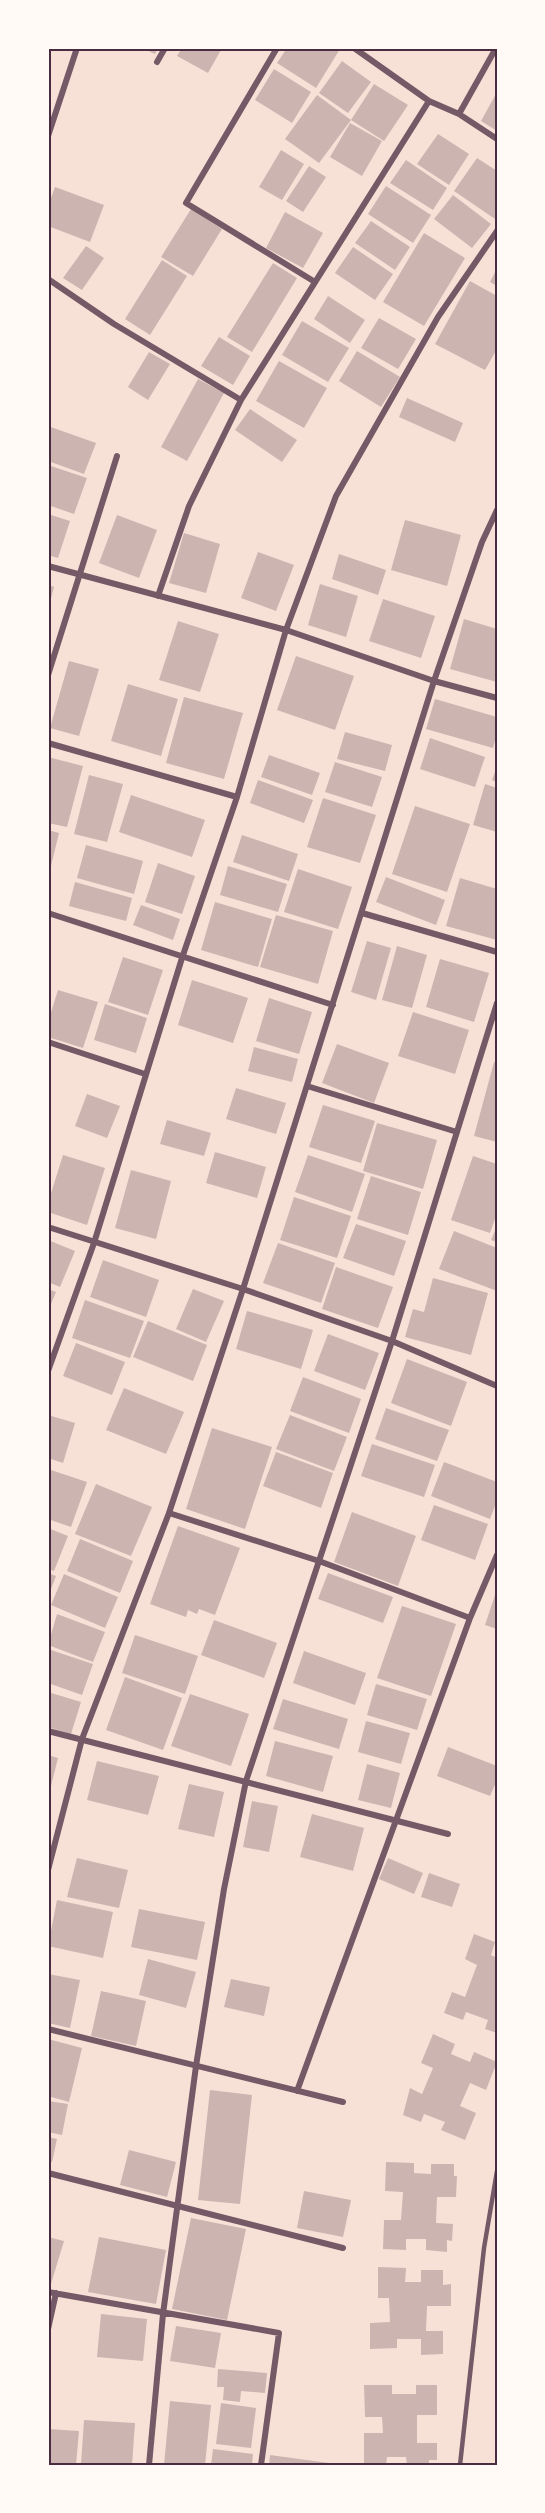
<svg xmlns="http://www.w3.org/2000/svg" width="545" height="2513" font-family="Merriweather,serif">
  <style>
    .building { fill: #ccb4b1 }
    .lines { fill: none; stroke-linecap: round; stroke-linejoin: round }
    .service { stroke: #755966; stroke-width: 4.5 }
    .minor { stroke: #755966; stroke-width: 6 }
    .neatline { fill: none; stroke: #4a2c40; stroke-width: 2 }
  </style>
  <rect width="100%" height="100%" fill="#f7e1d7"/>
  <path class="building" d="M142,48H158L155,54Z
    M182,48H222L208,73L177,56Z
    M287,48H337L340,49L316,88L277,63Z
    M342,61L371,82L348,113L319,93Z
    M274,69L311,92L292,123L255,100Z
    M374,84L408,105L384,141L351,120Z
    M497,92V131L481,121Z
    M317,95L351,120L319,163L285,139Z
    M350,123L382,141L362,176L330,157Z
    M438,134L469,154L449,185L417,164Z
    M281,150L304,164L282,200L259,187Z
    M477,158L497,171V216L495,219L454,191Z
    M406,160L447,188L433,210L390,183Z
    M309,166L326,177L303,212L286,201Z
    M386,186L431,215L413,243L368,214Z
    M55,187L104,205L90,242L48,226V206Z
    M453,195L491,224L472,248L434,219Z
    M191,209L222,229L193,276L161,257Z
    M285,212L323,233L303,268L266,248Z
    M371,221L410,247L395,270L355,243Z
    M424,233L465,258L424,326L383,302Z
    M86,246L104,258L82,290L63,278Z
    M353,247L393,274L375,300L335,273Z
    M162,260L187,276L150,335L125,319Z
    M273,263L297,278L252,352L227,337Z
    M497,268V286L490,282Z
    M470,281L497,296V349L485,370L435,344Z
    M328,296L365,320L350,343L314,319Z
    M379,318L416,339L398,369L361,348Z
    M302,321L349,348L328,382L282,355Z
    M219,337L250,356L233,385L201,366Z
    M357,351L400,377L381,407L339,381Z
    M149,352L170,364L148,400L128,387Z
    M279,361L327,388L304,428L256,401Z
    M198,379L224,393L187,461L161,447Z
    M407,398L463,423L455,442L399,417Z
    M250,409L297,440L282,462L235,430Z
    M48,426L96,443L84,474L48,461Z
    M48,465L87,478L74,514L48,505Z
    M48,514L70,521L58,558L48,555Z
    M117,515L157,530L139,578L99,563Z
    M405,520L461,535L447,586L391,570Z
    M184,533L220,544L206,593L169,583Z
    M258,552L294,565L276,611L241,598Z
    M339,554L386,570L378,595L332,579Z
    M320,584L358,596L346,637L308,625Z
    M48,585L54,587L49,606H48Z
    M383,599L435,616L421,658L369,641Z
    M464,619L497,629V682L450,669Z
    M178,621L219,634L200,692L159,680Z
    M296,656L354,676L335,730L277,710Z
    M69,661L99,669L79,736L50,728Z
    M128,684L178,699L161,756L111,741Z
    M184,697L243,713L224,779L166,763Z
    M435,699L497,717V733L493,748L426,729Z
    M345,732L392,745L385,771L337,759Z
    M430,738L485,757L475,787L420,769Z
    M269,755L320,773L312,795L261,777Z
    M48,757L83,766L67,827L48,823Z
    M335,762L382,777L372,807L325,792Z
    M497,766V782L492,780Z
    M89,775L123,784L107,842L74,834Z
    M258,780L313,800L304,823L250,803Z
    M485,784L497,788V832L473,825Z
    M131,795L205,820L192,857L119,832Z
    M323,798L376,815L360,863L307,847Z
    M415,806L470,824L447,892L392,874Z
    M48,830L59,833L49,874H48Z
    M242,835L298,854L289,881L233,862Z
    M86,845L143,861L134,894L77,878Z
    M158,863L195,876L182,914L145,902Z
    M228,866L287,884L278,912L220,895Z
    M298,869L352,887L338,929L284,912Z
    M386,877L445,900L436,925L376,902Z
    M460,878L497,889V940L446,926Z
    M75,882L132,898L126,921L69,906Z
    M215,902L272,919L258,967L201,950Z
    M141,905L180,919L173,940L133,925Z
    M276,915L333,931L318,984L260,967Z
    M367,941L391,948L376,1000L351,992Z
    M397,946L427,955L412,1008L382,1000Z
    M123,957L163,970L148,1015L108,1002Z
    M440,959L489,973L474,1022L426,1007Z
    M192,980L248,998L233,1043L178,1025Z
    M58,990L98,1002L83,1048L48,1037V1022Z
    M269,998L312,1012L299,1054L256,1041Z
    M105,1004L147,1018L136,1053L94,1040Z
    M413,1012L469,1030L455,1074L398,1056Z
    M337,1044L389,1063L374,1103L322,1083Z
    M254,1047L298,1059L292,1082L248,1071Z
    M494,1062L497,1063V1142L474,1136Z
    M236,1088L286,1103L276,1134L226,1119Z
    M87,1094L120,1106L107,1138L75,1126Z
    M323,1105L375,1121L361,1163L309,1147Z
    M167,1120L211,1133L204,1156L160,1144Z
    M377,1123L437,1140L423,1189L363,1171Z
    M215,1152L266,1167L257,1198L206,1183Z
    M63,1155L105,1168L87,1225L48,1212V1203Z
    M308,1155L365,1174L352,1212L295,1192Z
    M473,1156L497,1164V1213L490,1233L451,1220Z
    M131,1170L171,1181L156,1239L115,1228Z
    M371,1176L421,1192L408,1235L357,1219Z
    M294,1197L351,1216L337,1258L280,1240Z
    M356,1224L406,1241L394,1276L343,1258Z
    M497,1226V1242L491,1240Z
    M454,1231L497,1248V1291L439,1269Z
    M48,1240L75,1251L60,1287L48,1282Z
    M278,1243L335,1263L321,1303L263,1283Z
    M103,1260L159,1280L146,1317L90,1297Z
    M336,1267L393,1287L378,1328L322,1309Z
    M433,1278L488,1293L471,1355L405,1337L413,1309L424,1312Z
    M48,1289L56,1292L48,1311Z
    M193,1289L224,1301L206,1342L176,1329Z
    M85,1300L144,1321L130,1358L72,1338Z
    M247,1311L313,1330L301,1369L236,1349Z
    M148,1321L207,1345L193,1381L133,1357Z
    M328,1334L379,1353L365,1390L314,1371Z
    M76,1343L125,1362L112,1395L63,1376Z
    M407,1359L467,1382L451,1426L391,1403Z
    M303,1377L361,1399L349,1433L290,1411Z
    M124,1388L184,1412L166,1454L106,1430Z
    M386,1408L449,1430L437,1461L375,1439Z
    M48,1415L75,1423L63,1463L48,1458Z
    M290,1415L347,1437L334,1471L276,1449Z
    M212,1428L272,1447L245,1529L186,1509Z
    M372,1444L435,1465L424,1497L361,1476Z
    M276,1452L333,1473L321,1508L263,1486Z
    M444,1462L497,1482V1501L490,1519L431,1496Z
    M48,1469L87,1482L71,1527L48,1519Z
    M96,1484L152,1507L131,1556L75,1534Z
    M434,1505L488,1524L475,1560L421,1540Z
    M352,1512L416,1536L398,1586L334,1562Z
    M178,1526L240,1548L215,1615L199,1609L197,1614L188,1610L186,1617L150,1604Z
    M48,1528L68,1536L54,1571L48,1569Z
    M80,1539L133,1561L120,1593L67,1571Z
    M48,1573L56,1576L48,1597Z
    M328,1573L393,1597L383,1623L318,1599Z
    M64,1574L118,1597L105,1628L51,1605Z
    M495,1595L497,1596V1629L485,1625Z
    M402,1606L456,1624L431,1696L377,1678Z
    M57,1614L105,1632L93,1662L48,1645Z
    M214,1620L277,1643L264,1678L201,1655Z
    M135,1635L198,1656L185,1694L122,1673Z
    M48,1649L93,1664L82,1695L48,1683Z
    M304,1651L366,1673L355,1705L293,1683Z
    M125,1677L182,1698L163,1750L106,1730Z
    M376,1684L427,1699L417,1730L367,1715Z
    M48,1692L81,1702L71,1734L48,1727Z
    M190,1694L249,1714L231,1766L171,1746Z
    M283,1699L348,1719L339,1749L273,1729Z
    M366,1721L410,1733L401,1764L358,1752Z
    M275,1741L333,1756L323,1792L266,1776Z
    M448,1747L497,1766V1780L490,1796L437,1776Z
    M48,1755L58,1758L49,1794H48Z
    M97,1761L159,1776L148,1815L87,1800Z
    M367,1764L400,1773L391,1808L358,1800Z
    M189,1784L224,1792L214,1837L178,1829Z
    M252,1801L278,1806L269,1852L243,1847Z
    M312,1814L364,1828L353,1871L300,1857Z
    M77,1858L128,1870L119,1908L67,1897Z
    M388,1858L423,1873L414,1894L379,1879Z
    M429,1873L460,1884L452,1907L421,1897Z
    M57,1900L113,1912L103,1958L48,1946Z
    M139,1909L205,1922L197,1960L131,1947Z
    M474,1934L495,1942L491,1955L497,1958V2033L485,2029L488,2020L466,2012L463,2020L444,2013L452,1992L465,1997L477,1965L465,1959Z
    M148,1959L196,1972L186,2008L139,1995Z
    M48,1974L80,1980L70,2028L48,2023Z
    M231,1979L270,1987L264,2016L224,2007Z
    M101,1991L146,2001L136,2046L91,2036Z
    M433,2034L455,2044L451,2054L470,2062L474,2052L497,2062L486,2090L470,2083L460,2106L476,2113L465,2140L441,2130L445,2122L424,2114L421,2122L403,2115L410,2088L422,2094L433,2068L421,2063Z
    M48,2039L82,2048L69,2102L48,2096Z
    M210,2090L252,2095L240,2204L198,2200Z
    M48,2101L68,2104L62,2135L48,2132Z
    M48,2137L57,2139L52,2162L48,2161Z
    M129,2150L176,2162L167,2197L120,2185Z
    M386,2162L414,2163V2173L431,2174V2164H454V2176H457L456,2197H437L436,2223L453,2224L452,2241L447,2240V2252L426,2250V2239H406V2250L383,2249L384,2220H401L403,2192L385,2191Z
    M304,2191L351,2200L343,2237L297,2228Z
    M191,2218L246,2229L227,2320L172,2309Z
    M48,2237L64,2241L50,2287H48Z
    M99,2237L166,2250L156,2304L88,2292Z
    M378,2267L406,2268L405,2282H421V2270H443V2285L451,2284V2306H427L426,2331H443V2354L421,2355V2339H397V2348L370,2349V2323L390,2322L389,2298H378Z
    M101,2314L147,2319L143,2361L97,2357Z
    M176,2326L221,2333L215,2368L170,2361Z
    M218,2369L267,2373L265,2393L241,2391L240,2402L223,2400L224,2387H217Z
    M364,2385H392V2394H416V2385H437V2415H417V2443H437V2460H429V2465H407L406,2457H387L386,2465H364V2433H383L382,2417H365Z
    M170,2401L211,2405L205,2465H164Z
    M221,2403L256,2408L251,2448L216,2444Z
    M84,2420L135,2423L132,2465L81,2464Z
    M48,2429L79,2431L76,2465H48Z
    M213,2449L253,2454L252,2465H211Z
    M270,2455L329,2463V2465H269Z"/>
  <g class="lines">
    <path class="service" d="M460,2465L484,2248L497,2171"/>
    <path class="minor" d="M277,48L186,203L315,282
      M354,48L429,101L459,114L497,139
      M157,62L165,48
      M459,114L496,48
      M48,136L77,48
      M48,279L114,324L241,400
      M48,566L286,630L434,681L497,698
      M158,596L189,506L241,400L429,101
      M48,675L117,456
      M48,743L237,797
      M48,913L333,1005
      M362,913L497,952
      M48,1042L145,1074
      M307,1086L457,1132
      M48,1227L243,1289L392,1341L497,1386
      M48,1371L94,1243L182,958L237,797L286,630L336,496L438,317L497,231
      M169,1513L319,1561L470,1618
      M48,1731L448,1834
      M48,1870L82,1739L169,1513L243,1289L434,681L482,542L497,510
      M48,2029L343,2102
      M297,2091L470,1618L497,1555
      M48,2173L343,2248
      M48,2292L279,2333L261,2465
      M48,2329L56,2293
      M149,2465L163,2314L196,2066L224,1889L246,1781L392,1341L497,1003"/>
  </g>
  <rect width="545" height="2513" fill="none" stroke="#fffaf5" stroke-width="99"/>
  <rect x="50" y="50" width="446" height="2414" class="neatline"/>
</svg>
